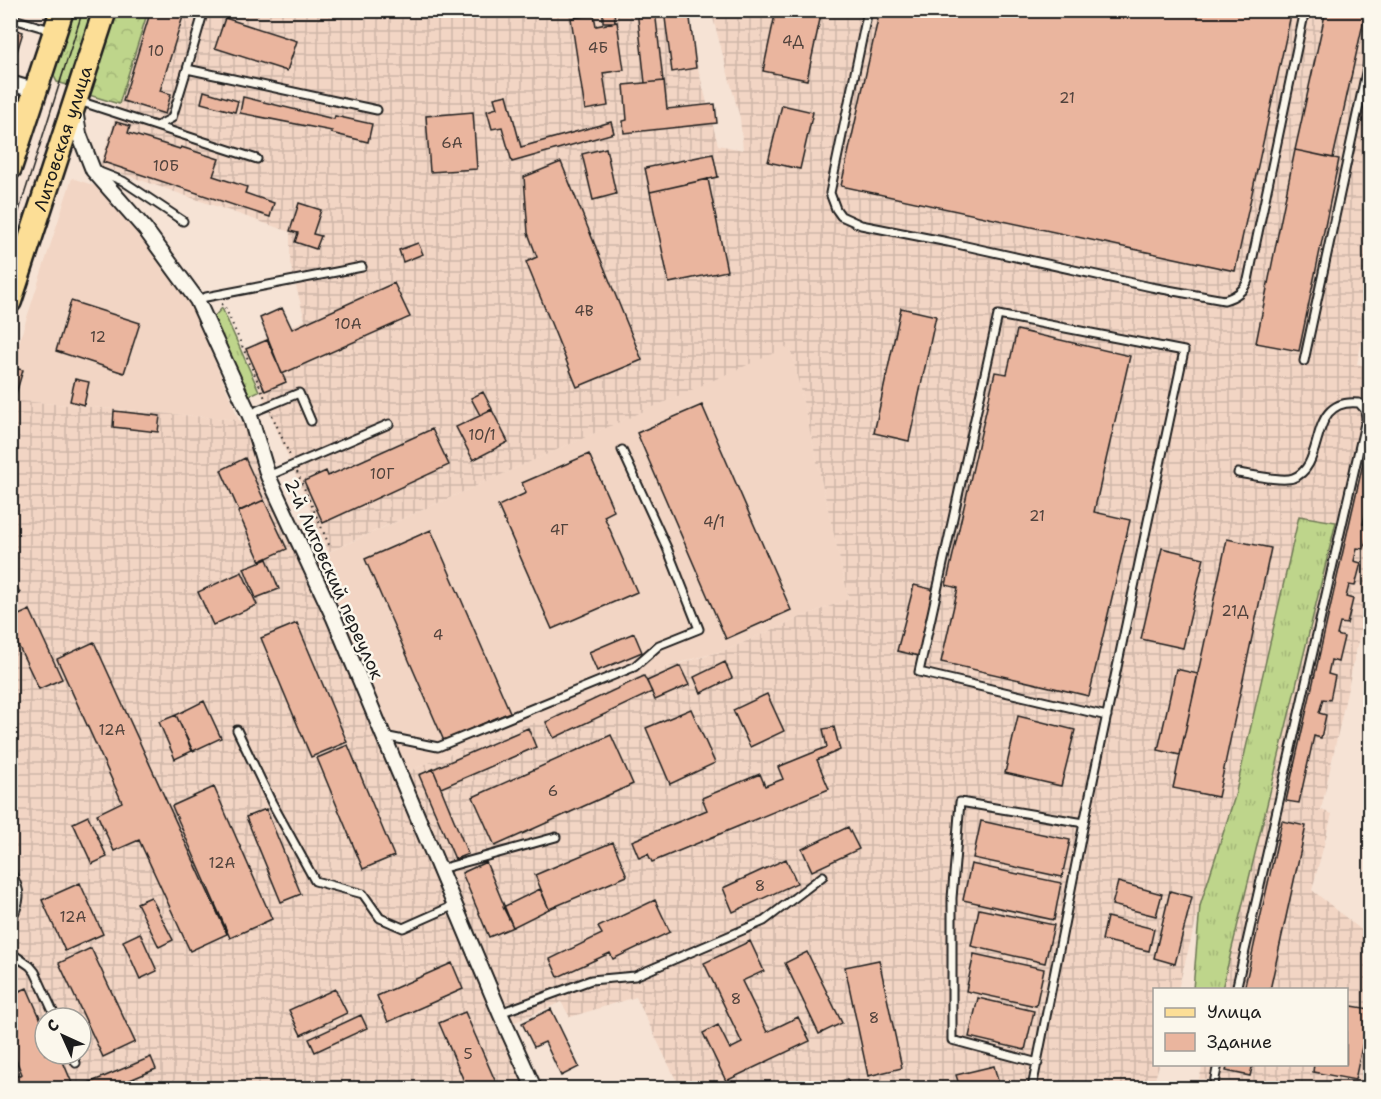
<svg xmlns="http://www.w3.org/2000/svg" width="1381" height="1099" font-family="'Shantell Sans',sans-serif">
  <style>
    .built { fill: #f2d5c4 }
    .industrial { fill: url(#industrial-grid); fill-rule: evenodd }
    .grass { fill: url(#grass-tufts); stroke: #6d7854; stroke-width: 1.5 }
    .forest { fill: url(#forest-crowns); stroke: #6d7854; stroke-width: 1.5 }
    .building { fill: #eab59e; stroke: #1c1c1c; stroke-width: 1.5 }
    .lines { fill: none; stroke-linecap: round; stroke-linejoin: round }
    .lane-casing { stroke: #1c1c1c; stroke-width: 11 }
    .street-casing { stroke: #1c1c1c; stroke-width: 18 }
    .primary-casing { stroke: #1c1c1c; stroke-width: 27 }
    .path { stroke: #1c1c1c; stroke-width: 2; stroke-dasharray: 1.5 4.5; stroke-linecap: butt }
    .lane { stroke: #fbf7ec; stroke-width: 7 }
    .street { stroke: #fbf7ec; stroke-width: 14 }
    .primary { stroke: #fcde96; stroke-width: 22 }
    .tram { stroke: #1c1c1c; stroke-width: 1.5 }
    .labels { text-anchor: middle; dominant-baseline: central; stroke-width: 5; stroke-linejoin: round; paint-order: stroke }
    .number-label { font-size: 15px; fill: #50423c }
    .street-label { font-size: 18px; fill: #1c1c1c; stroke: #fbf7ec }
  </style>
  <defs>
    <pattern id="industrial-grid" width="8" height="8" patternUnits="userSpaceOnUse" patternTransform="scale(1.5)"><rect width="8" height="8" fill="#f2d5c4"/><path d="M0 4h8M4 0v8" fill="none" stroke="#cfb6a8"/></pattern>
    <pattern id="grass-tufts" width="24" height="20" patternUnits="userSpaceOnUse" patternTransform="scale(1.5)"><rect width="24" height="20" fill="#bed58b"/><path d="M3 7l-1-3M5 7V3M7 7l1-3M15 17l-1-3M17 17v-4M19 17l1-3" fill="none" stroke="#a3b677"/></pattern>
    <pattern id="forest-crowns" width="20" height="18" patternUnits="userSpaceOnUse" patternTransform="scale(1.5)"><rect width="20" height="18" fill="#bed58b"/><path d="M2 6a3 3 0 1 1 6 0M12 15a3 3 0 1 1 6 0" fill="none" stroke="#a3b677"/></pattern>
  </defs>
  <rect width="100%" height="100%" fill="#f6e3d5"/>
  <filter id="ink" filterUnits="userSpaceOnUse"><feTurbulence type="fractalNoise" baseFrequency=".0167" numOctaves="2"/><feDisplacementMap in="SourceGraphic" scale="12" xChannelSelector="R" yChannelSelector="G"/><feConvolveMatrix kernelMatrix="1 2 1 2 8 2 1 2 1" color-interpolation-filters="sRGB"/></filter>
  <g filter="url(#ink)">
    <path class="built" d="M72,178L98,187L176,279L192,305L239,420L11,400V367Z
      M790,345L849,599L801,617L729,649L679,663L543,721L520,726L406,772L311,560Z"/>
    <path class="industrial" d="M149,11H683L718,145L743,150L740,118L711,11H1370V302L1357,364L1370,367V588L1321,810L1332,814L1312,890L1370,937V1088H1292L1262,1083L1199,1079L1203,1065L1346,1064V990L1222,989L1336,523L1299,516L1235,796L1200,906L1178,989L1154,990V1064L1159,1065L1153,1087L680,1088L636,997L570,1017L561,1002L506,1026L534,1088H11V400L239,420L254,426L311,560L406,772L520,726L543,721L642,675L729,649L801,617L849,599L790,346L328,552L243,349L305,320L290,263V232L100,166ZM45,1018H81V1054H45Z"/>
    <path class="grass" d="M68,11H96L72,83L67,85L57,82L51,70Z
      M222,308L259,391L246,397L212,319Z
      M1299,516L1336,522L1222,989H1193L1200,906L1235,796Z"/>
    <path class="forest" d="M116,11H148L119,104L89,95Z"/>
    <path class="building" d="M151,10H185L160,91L171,94L165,114L123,101Z
      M603,10H614L615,22H603Z
      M637,10H655L663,81L645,83Z
      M664,10H689L696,68L672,72Z
      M776,10H822L807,80L763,71Z
      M880,10H1292L1235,271L841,186Z
      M1326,10H1366L1333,158L1295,150Z
      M594,15L596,26L617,22L624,70L603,73L608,106L585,110L571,18Z
      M225,18L297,41L287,71L215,48Z
      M10,28L23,32L16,55L10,54Z
      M664,81L667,109L715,104L717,123L624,133L623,121L627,120L624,85Z
      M204,91L238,101L235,112L201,103Z
      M507,95L521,147L611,122L614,133L512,162L502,127L492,129L487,111L497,108L494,98Z
      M243,97L334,119L335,116L372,124L368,142L331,133L332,131L240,113Z
      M782,105L813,112L800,169L768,162Z
      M473,112L477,169L430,172L426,116Z
      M116,122L130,126L128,133L180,149L181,147L219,159L213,176L247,187L245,193L274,203L270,217L103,162Z
      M606,148L616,194L593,200L582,154Z
      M1295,150L1339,159L1299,351L1256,343Z
      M713,154L718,177L650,192L645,168Z
      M561,162L642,360L577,387L526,262L537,257L528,233L524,177Z
      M708,179L727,271L669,283L650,192Z
      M299,203L321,210L313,234L321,236L316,249L295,242L298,233L290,231Z
      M418,243L423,254L403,262L399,250Z
      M394,283L410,317L282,374L260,318L282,308L292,329Z
      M71,301L140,323L124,373L56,351Z
      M901,308L936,316L909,441L874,433Z
      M1017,330L1130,356L1094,512L1130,520L1089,696L941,662L958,588L946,585L995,372L1007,374Z
      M267,340L286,382L265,391L246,349Z
      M10,367L23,370L15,397L10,395Z
      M75,379L89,382L84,405L70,401Z
      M483,392L492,409L480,415L471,398Z
      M702,405L791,610L726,639L637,433Z
      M492,410L508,442L473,460L456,427Z
      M114,411L160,416L158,432L113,427Z
      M432,429L449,465L323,523L304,481L326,471L328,476Z
      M1370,433V512L1366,511L1363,524L1370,525L1364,549L1357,548L1354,561L1361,563L1355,586L1349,585L1346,597L1353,599L1347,624L1340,623L1337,635L1344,637L1338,662L1331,660L1328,674L1335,676L1330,700L1323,699L1319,713L1326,715L1321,738L1314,736L1299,803L1286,801Z
      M589,454L614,511L604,516L637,592L552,629L498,506L526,493L522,483Z
      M245,458L264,500L239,511L221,470Z
      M264,500L287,549L260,561L238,512Z
      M431,530L510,712L444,741L365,559Z
      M1227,539L1271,548L1218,797L1173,788Z
      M1162,548L1204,558L1183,648L1141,639Z
      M267,559L279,589L256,598L244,568Z
      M242,572L257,605L213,625L198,592Z
      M10,574L20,593L10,598Z
      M914,585L935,590L919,656L897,651Z
      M30,610L62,679L39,689L10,628V619Z
      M297,623L347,742L311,757L261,638Z
      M634,633L642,652L597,671L589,652Z
      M94,642L227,934L190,951L139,840L114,851L97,814L122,802L57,659Z
      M725,662L732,678L701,693L694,677Z
      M680,666L689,685L655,700L647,681Z
      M1176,669L1198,674L1180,755L1158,750Z
      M644,676L652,692L554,738L546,722Z
      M767,694L784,731L750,747L733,710Z
      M204,701L221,738L193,751L176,715Z
      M691,709L715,763L670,784L646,728Z
      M176,715L192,751L175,759L159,722Z
      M1018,716L1075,730L1061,786L1005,773Z
      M834,727L840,750L817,760L829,789L652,862L648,854L639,858L632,841L707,810L702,798L760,774L765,786L783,779L778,767L827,747L823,729Z
      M528,728L536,747L441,788L433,769Z
      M611,735L633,784L495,846L473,797Z
      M348,745L394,856L363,869L317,758Z
      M433,769L468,854L455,859L419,775Z
      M214,787L272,919L230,938L172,806Z
      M266,809L301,894L281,902L246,817Z
      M88,816L107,857L92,864L73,823Z
      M981,821L1070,840L1062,877L973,858Z
      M1282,821L1306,826L1270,990H1244Z
      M848,827L859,849L812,871L802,849Z
      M613,842L627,876L549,909L535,875Z
      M786,859L797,883L733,912L723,888Z
      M486,862L513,927L489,937L462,873Z
      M971,864L1061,883L1054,920L963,900Z
      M1118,882L1162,894L1156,916L1112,905Z
      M80,883L103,934L65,951L42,900Z
      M540,889L549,909L513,927L503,907Z
      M1170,891L1192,897L1175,964L1154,958Z
      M151,897L173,940L159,947L137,903Z
      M655,900L670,932L613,959L610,953L558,977L550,959L602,934L598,927Z
      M979,909L1054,925L1045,963L971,946Z
      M1107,917L1154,929L1149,951L1102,940Z
      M140,933L157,971L140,979L123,941Z
      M750,941L764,971L742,981L767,1032L798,1017L810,1041L726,1081L703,1033L718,1025L730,1049L742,1043L704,963Z
      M91,948L135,1042L103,1057L59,963Z
      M807,952L842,1023L819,1034L785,963Z
      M974,954L1044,969L1036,1006L966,991Z
      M879,960L902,1068L868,1076L845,967Z
      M452,963L463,989L388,1022L377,996Z
      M27,988L45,1029V1054H56L58,1059L61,1057L74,1088H10V1079L22,1074L10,1046V995Z
      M335,989L347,1013L301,1035L289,1010Z
      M978,998L1034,1011L1025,1050L969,1037Z
      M1346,1005L1370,1009L1355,1080L1313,1072L1314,1064H1346Z
      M551,1009L579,1067L561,1076L545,1042L534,1047L522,1023Z
      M465,1012L497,1085L488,1088H467L439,1023Z
      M361,1015L367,1028L315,1052L309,1039Z
      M151,1057L156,1069L111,1088H77Z
      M1228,1064H1253L1250,1076L1226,1071Z
      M994,1066L1000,1088H960L956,1075Z
      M847,1079L851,1088H825Z"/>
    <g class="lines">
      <g class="lane-casing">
        <path id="lane" d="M868,10L830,193L836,209L841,216L861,225L948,242L1151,287L1224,300C1235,297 1244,291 1248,280L1305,10
          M10,18L51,30
          M187,69L204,10
          M79,101L257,159
          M157,126L172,118L187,69L377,110
          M95,170L123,181L183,221
          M197,300L206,297L362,267
          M1304,361L1370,54
          M250,416L258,410L299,393L311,421
          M268,476L389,424
          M237,730L272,803L315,881L363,894L380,918L403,928L455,905
          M384,736L438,747L634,667L659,645L699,629L667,548L622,450
          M440,869L556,837
          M10,870C23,894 21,899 10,923
          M10,952L30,966L35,972L56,1018
          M1236,990L1366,419L1365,410L1359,403C1305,397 1328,466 1293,478C1283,482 1251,475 1238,473
          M500,1013L591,980L635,976L764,921L823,876
          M72,1054L76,1063
          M1038,1063L952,1040V898L960,802L1084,823
          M1032,1088L1084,823L1184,351L998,315L919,672L1107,716
          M1213,1088L1218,1064"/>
      </g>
      <g class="street-casing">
        <path id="street" d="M10,83L37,91
          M75,110L79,134L93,170L145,229L197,300L250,416L268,476L334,618L500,1013L534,1088"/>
      </g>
      <g class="primary-casing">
        <g id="primary">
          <path d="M10,168L62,10"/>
          <path id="s1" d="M10,301L105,10"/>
        </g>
      </g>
      <path class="path" d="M221,304L224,305L265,398
        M272,415L290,456
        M297,472L330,547"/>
      <use href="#lane" class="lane"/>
      <use href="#street" class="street"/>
      <use href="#primary" class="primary"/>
      <path class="tram" d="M10,239L83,10"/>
    </g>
  </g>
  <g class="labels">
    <g class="number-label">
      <text x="793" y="41">4Д</text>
      <text x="598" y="48">4Б</text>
      <text x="156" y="51">10</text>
      <text x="1067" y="98">21</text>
      <text x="452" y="143">6А</text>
      <text x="166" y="166">10Б</text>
      <text x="584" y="311">4В</text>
      <text x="348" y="324">10А</text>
      <text x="98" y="337">12</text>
      <text x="482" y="435">10/1</text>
      <text x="382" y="474">10Г</text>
      <text x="1037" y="516">21</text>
      <text x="714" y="522">4/1</text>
      <text x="559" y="530">4Г</text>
      <text x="1235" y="611">21Д</text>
      <text x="438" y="635">4</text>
      <text x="112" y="730">12А</text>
      <text x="553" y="791">6</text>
      <text x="222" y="863">12А</text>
      <text x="760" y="886">8</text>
      <text x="73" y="917">12А</text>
      <text x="736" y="999">8</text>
      <text x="874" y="1018">8</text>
      <text x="468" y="1054">5</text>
    </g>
    <g class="street-label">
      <text stroke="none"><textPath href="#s1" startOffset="171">Литовская улица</textPath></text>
      <text transform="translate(334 579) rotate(66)">2-й Литовский переулок</text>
    </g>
  </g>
  <rect width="1381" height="1099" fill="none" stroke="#fbf7ec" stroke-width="36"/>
  <rect x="18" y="18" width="1345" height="1063" fill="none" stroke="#1c1c1c" stroke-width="2" filter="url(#ink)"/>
  <rect x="1153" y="988" width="195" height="78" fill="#fbf7ec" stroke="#a29f99" stroke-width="1.5"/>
  <rect x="1165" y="1008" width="30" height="9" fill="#fcde96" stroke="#a29f99" stroke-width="1.5"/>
  <text x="1207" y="1018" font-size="18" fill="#1c1c1c">Улица</text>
  <rect x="1165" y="1033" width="30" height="18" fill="#eab59e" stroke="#a29f99" stroke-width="1.5"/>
  <text x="1207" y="1048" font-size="18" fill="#1c1c1c">Здание</text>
  <g transform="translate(63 1036) rotate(315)"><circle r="28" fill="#fbf7ec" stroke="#a29f99" stroke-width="1.5"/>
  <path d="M0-4.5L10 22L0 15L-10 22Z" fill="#1c1c1c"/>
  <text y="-9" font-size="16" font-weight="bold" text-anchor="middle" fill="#1c1c1c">С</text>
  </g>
</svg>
